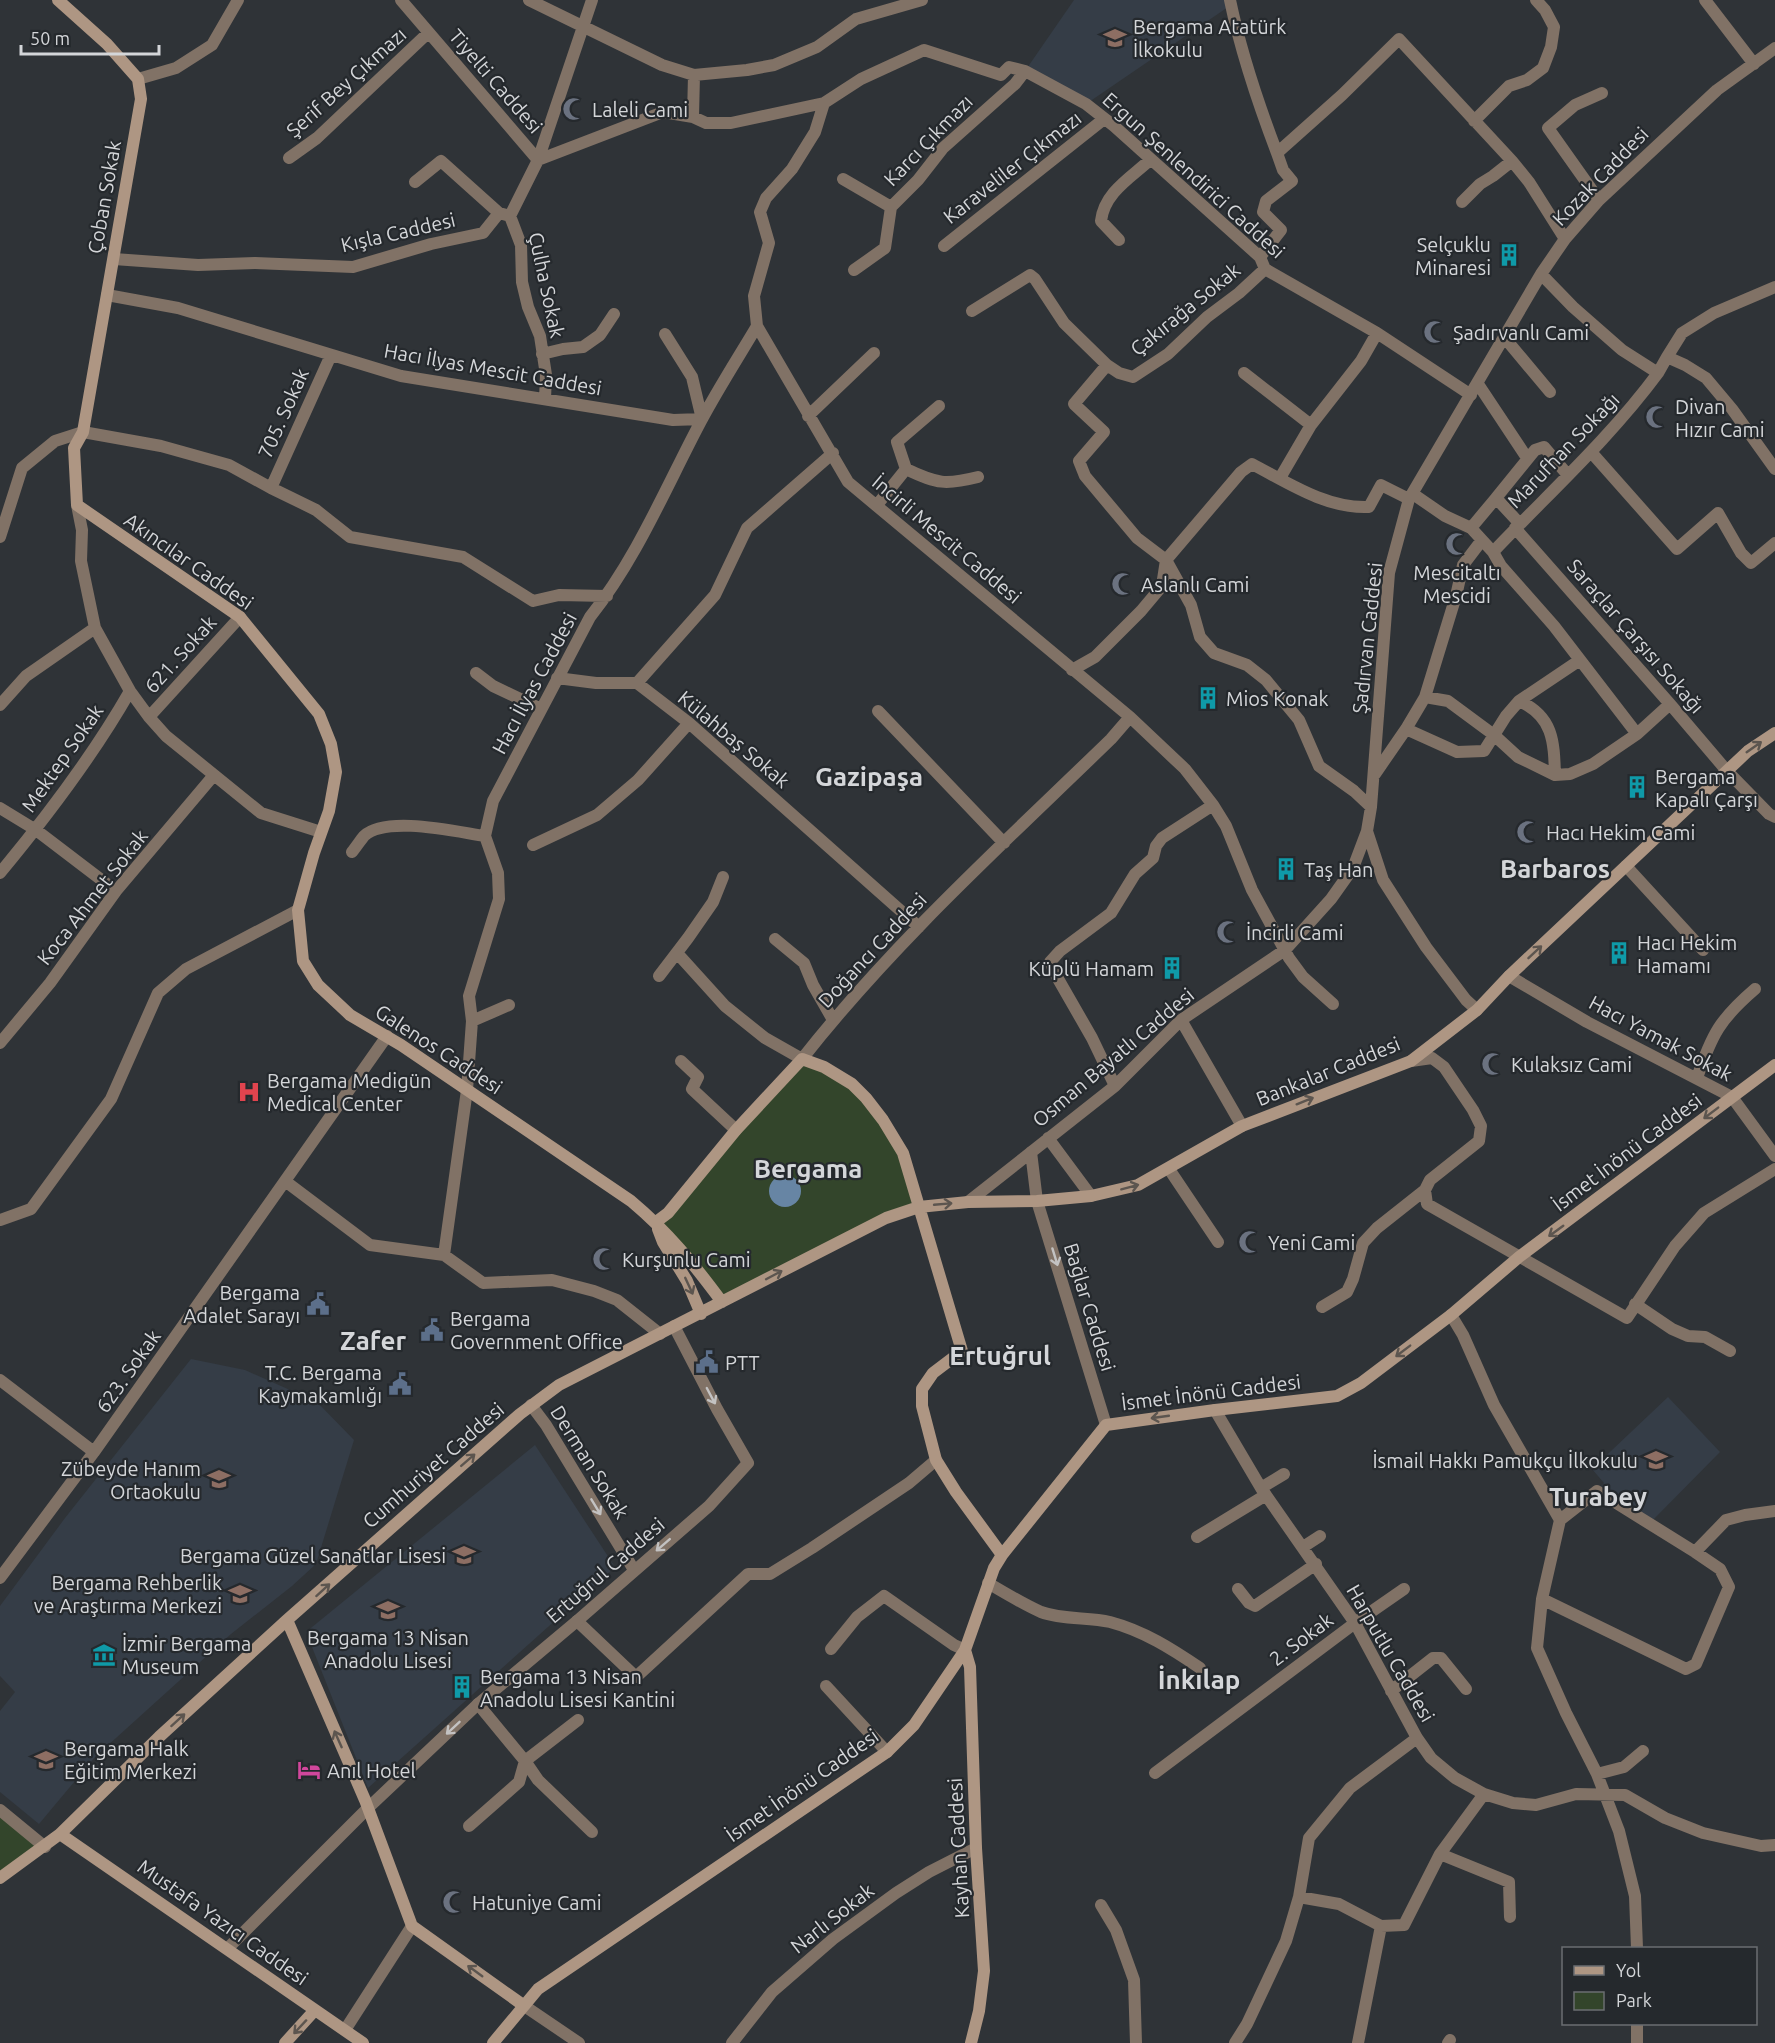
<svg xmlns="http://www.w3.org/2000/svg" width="1775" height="2043" font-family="Ubuntu,sans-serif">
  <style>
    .built { fill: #353d47 }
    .green { fill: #33452b }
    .water { fill: #6785a4 }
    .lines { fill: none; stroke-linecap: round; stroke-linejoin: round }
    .minor { stroke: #817266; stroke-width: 12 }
    .tertiary { stroke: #817266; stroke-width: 12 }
    .secondary { stroke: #ae9683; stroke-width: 12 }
    .oneway { stroke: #5c554f }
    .oneway2 { stroke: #c3c2c2 }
    .labels { text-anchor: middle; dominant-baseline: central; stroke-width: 4.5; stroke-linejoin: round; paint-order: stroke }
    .poi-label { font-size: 20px; fill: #d4d6d9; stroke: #25292d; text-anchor: start }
    .street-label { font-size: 20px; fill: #d4d6d9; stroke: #25292d }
    .district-label { font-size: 26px; font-weight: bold; fill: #d4d6d9; stroke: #25292d }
  </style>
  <rect width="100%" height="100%" fill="#2f3337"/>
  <path class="built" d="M1074,0H1230L1231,5L1086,104L1025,71Z
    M191,1359L245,1370L317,1402L354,1440L316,1564L292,1586L231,1634L95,1757L39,1824L0,1792V1711L15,1692L0,1676V1606L65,1518Z
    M1668,1397L1720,1452L1649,1524L1597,1491L1604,1483L1592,1469Z
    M535,1445L615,1567L368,1788L306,1632Z"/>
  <path class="green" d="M802,1059L852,1084L883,1120L919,1207L722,1302L656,1222Z
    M0,1810L45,1847L0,1878Z"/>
  <path class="water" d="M769 1191a16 16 0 1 1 32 0a16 16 0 1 1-32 0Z"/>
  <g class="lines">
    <path class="minor" d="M401,0L538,160
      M529,0L662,65L694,75L747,70L774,65L817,47L856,19L922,0
      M1230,0C1241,53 1258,103 1277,153
      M1705,0L1754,64
      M138,79L176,68L212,45L238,0
      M824,103L815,132L792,169L766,198L760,212L769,243L754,296L757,326L848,482L1130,717L1185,769L1213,805L1226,826L1252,890L1289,958L1303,977L1333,1004
      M693,117L694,75
      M1474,121L1509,86L1527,80L1543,68L1551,47L1554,27L1545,10L1536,0
      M289,158L317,138L428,33
      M538,160L663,112L693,117L706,123H731L824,103L861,79L924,50L1001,75L1009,67L1025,71L1086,104L1114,126L1260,257L1265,269L1377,333L1471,395
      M843,179L891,207
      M415,182L441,161L499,213
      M1599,200L1548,128L1575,105L1602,93
      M1462,202L1480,184L1493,176L1512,161
      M510,216L521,245L522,282L528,307L540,336L546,375L545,399
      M1119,240L1101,221C1104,193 1130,178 1150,160
      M944,246L1104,119
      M1260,257L1281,230L1263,212L1266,201L1292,181L1283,170L1277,153L1342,95L1399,39L1512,161L1529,182L1565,239
      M114,259L198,265L255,263L353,267L431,244L483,233L499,213L510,216L538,160L592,0
      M1265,269L1239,293L1207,317L1168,354L1133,377L1119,373L1107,365L1074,404L1104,432L1079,461L1085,476L1137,538L1166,560L1191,605L1200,637L1214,653L1247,665L1266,680L1299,720L1319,766L1354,791L1371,807
      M854,270L885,248L891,207L918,180L943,148L1015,84L1025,71
      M1541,274L1573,307L1622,350L1658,373L1667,357L1685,365L1706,378L1732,409L1775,469
      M107,295L178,308L401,376L673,420L702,419L692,377L665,334
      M972,311L1030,275L1035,279L1064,323L1107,365
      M1504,337L1550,392
      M542,354L563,349L583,347L600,335L614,314
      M1667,357L1682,333L1714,313L1775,287
      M1244,373L1311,425
      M1478,384L1527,458
      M808,416L874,353
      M1591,452L1677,549L1718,513L1741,553L1751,563L1775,543
      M906,469C937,484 946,485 978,477
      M1280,478L1311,425L1361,361L1377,333
      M271,488L331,355
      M1413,494L1445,516L1471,528L1493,552L1501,566L1554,626L1637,734
      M77,505L82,530L81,561L95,628L130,691L149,717L166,736L261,813L321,832
      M877,505L906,469L897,442L939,406
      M1520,524L1496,498L1535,450L1544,447L1567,474
      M1471,528L1496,498
      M1515,528L1670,704L1727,771L1769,814L1775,817
      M0,537L22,468L55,441L83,432L161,446L229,465L271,488L316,510L350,537L463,557L533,601L559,595L607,596
      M1493,552C1549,493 1610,438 1658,373
      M1166,560L1241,472L1252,464C1288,483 1327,509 1369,507L1381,485L1409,499
      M1072,670L1095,657L1141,611L1162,586L1166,560
      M476,673L493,686L541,709
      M557,678L596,683H637L689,723L919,927
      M637,683L715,595L747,528L833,453
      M1425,697L1448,701L1494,735L1518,757L1555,775L1570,774L1593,764L1637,734L1670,704
      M1519,701C1553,716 1554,741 1555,775
      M0,705L26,676L95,628
      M878,711L1004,843
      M149,717L240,617
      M1406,729L1457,752L1484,751L1506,716L1519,701L1580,660
      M1375,774L1406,729L1425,697L1456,596L1463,565L1482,540
      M0,808L36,830L116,891
      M1367,831L1383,880L1426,947L1466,1000L1477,1010
      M533,845L597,815L638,780L689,723
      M352,852C356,847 360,841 364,836C386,815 457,832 485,836
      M1626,866L1703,950
      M0,873C48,815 93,756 130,691
      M775,939L804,963L813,985L833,1020
      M677,953L725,1006L765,1038L802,1059C894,942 1005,842 1111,739L1130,717
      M659,976L688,938L713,902L723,877
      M1509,976L1587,1022L1732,1097L1775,1156
      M1181,1020L1242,1126
      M472,1021L509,1005
      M0,1043L50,983L116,891L214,775
      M681,1061L698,1077L692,1089L736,1130
      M1411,1061L1432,1058L1444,1067L1473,1110L1481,1126L1479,1141L1430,1180L1425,1190L1427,1204L1627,1318L1675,1246L1704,1213L1775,1169
      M1697,1078C1712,1034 1720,1019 1755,989
      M1115,1086L1092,1038L1057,977L1050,962L1060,951L1111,913L1135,874L1153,858L1156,846L1162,838L1213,805
      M1048,1138L1091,1196
      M1031,1152L1037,1201
      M1169,1169L1218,1242
      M285,1181L370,1245L444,1255L483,1283L552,1280L594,1291L617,1300L660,1334
      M968,1202L1115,1086L1181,1020L1285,950L1331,899L1353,868L1367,831L1371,807L1389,573L1409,499L1541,274L1565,239L1599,200L1717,90L1775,48
      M0,1220L31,1209L111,1099L158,993L186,969L298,910
      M444,1255L467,1090L472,1021L469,996L499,899L498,873L485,836L493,801L590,617C637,558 666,487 701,421C718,389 738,358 757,326
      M1635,1304L1672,1329L1688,1336L1705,1337L1730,1351
      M1322,1307L1347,1292L1353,1279L1363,1243L1377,1228L1425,1190
      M1451,1315L1463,1335L1494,1405L1560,1520L1542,1599L1537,1648L1566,1713L1597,1774L1619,1831L1635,1896L1637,1948
      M0,1380L94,1452
      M531,1405L546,1425L634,1570
      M1215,1410L1261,1488L1355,1623L1417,1738L1431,1758L1455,1778L1484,1794L1513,1803L1536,1805L1576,1794L1625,1795L1665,1818L1703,1833L1761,1846L1775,1845
      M1261,1488L1284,1474
      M1560,1520L1597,1491L1695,1552L1726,1520L1745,1515L1775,1511
      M1197,1537L1266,1495
      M1303,1547L1320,1536
      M0,1578L94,1452L387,1036
      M988,1583C1005,1593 1023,1604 1041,1612C1063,1620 1088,1617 1110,1622C1144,1631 1172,1649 1200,1668
      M1238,1589L1249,1603L1255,1606L1316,1564
      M1542,1599L1686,1669L1696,1664L1729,1587L1720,1569L1695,1552
      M577,1621L636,1677L748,1574H770L812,1548L909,1483L936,1460
      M831,1649L857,1617L884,1596L954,1645L965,1650
      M826,1686L887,1752
      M1391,1691L1433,1658H1441L1466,1689
      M478,1704L525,1761L538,1780L592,1832
      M1155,1773L1355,1623L1404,1589
      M1597,1774L1624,1767L1643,1751
      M0,1810L45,1847
      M469,1826L519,1782L525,1761L578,1720
      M1440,1854L1509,1882L1510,1917
      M1299,1897L1339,1904L1381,1926L1404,1925L1440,1854L1484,1794
      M1101,1905L1116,1930L1134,1980L1136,2043
      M228,1948L368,1808
      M345,2030L412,1926
      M732,2043L772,1992L833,1939L896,1893L929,1872L976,1848
      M1235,2043L1247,2024L1286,1941L1299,1897L1309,1838L1350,1788L1417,1738
      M1358,2043L1381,1926
      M1448,2043L1450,2040
      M1637,2043V2024"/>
    <path class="tertiary" d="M1037,1201L1106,1425
      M368,1808L478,1704L577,1621L709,1506L748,1463L717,1409L674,1326
      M523,2005L579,2043"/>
    <path class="secondary" d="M58,0L107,44L138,79L141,99L83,432L74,448L77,505L240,617L319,714L331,744L336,772L329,811L314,853L298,910L303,961L318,985L350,1015L401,1045L631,1201C669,1233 693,1263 722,1302
      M656,1222L668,1213L736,1130L802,1059L824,1067L852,1084L866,1098L883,1120L903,1153L962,1351L933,1373L922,1389V1406L936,1460L956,1492L1002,1555
      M658,1229L663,1242L687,1281L701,1314
      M287,1620L365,1800L412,1926L523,2005
      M965,1650L970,1667L976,1848L984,1971L979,2011L971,2043
      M60,1834L363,2043
      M0,1878L60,1834L159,1737L287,1620L520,1414L559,1385L886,1218L919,1207L968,1202L1037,1201L1091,1196L1138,1185L1242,1126L1411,1061L1477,1010L1509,976L1748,751L1775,733
      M285,2043L315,2010
      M493,2043L538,1989L887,1752L914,1725L965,1650L994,1568L1002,1555L1106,1425L1215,1410L1337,1396L1361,1383L1451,1315L1519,1257L1775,1065"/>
  </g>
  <defs><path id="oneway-shaft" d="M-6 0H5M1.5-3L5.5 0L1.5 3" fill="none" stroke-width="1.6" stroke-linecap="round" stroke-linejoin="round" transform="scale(1.5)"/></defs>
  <g class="oneway">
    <use href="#oneway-shaft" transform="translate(1754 747) rotate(-35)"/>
    <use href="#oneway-shaft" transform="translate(1535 952) rotate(-43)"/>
    <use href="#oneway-shaft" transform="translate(1305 1101) rotate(-22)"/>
    <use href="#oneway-shaft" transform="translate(1711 1113) rotate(143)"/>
    <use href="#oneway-shaft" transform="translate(1130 1187) rotate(-15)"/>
    <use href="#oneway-shaft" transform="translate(943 1204) rotate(-5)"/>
    <use href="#oneway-shaft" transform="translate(1556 1231) rotate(144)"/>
    <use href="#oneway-shaft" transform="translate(774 1275) rotate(-28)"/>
    <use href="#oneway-shaft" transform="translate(689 1286) rotate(65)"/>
    <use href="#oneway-shaft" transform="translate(1403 1351) rotate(143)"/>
    <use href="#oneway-shaft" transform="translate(1160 1417) rotate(172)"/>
    <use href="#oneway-shaft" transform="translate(468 1460) rotate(-41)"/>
    <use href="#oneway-shaft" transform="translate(323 1590) rotate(-42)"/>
    <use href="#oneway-shaft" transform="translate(178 1720) rotate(-42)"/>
    <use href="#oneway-shaft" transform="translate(338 1739) rotate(-114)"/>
    <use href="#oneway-shaft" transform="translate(475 1971) rotate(-144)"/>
    <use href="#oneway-shaft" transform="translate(300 2027) rotate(133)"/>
  </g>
  <g class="oneway2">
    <use href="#oneway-shaft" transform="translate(1055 1257) rotate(73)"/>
    <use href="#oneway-shaft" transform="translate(711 1396) rotate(62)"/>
    <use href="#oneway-shaft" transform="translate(596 1507) rotate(59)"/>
    <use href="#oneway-shaft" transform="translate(663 1545) rotate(139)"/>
    <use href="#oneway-shaft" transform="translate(453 1728) rotate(137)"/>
  </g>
  <defs>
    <g id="school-bare" transform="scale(1.8)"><path d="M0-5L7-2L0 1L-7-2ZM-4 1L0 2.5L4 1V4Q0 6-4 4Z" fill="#8d6e63" stroke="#25292d" stroke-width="2.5" paint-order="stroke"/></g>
    <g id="mosque-bare" transform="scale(1.8)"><path d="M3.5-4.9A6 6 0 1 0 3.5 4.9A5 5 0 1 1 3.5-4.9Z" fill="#6b7280" stroke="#25292d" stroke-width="2.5" paint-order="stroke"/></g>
    <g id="building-bare" transform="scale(1.8)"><path d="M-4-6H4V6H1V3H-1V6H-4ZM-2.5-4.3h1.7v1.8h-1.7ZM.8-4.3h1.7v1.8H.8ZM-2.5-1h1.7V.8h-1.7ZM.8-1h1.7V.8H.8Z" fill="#0f9aa8" stroke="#25292d" stroke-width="2.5" paint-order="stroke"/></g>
    <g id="hospital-bare" transform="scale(1.8)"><path d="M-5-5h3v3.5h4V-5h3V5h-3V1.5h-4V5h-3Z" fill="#e0444e" stroke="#25292d" stroke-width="2.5" paint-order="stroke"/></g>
    <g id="civic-bare" transform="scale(1.8)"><path d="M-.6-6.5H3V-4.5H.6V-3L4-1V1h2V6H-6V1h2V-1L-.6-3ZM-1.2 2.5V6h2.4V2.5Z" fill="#5c6f8a" stroke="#25292d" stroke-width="2.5" paint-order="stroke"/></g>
    <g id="museum-bare" transform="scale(1.8)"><path d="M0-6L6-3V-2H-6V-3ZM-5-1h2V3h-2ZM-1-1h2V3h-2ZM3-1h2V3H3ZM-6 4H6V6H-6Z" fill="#0f9aa8" stroke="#25292d" stroke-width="2.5" paint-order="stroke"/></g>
    <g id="hotel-bare" transform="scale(1.8)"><path d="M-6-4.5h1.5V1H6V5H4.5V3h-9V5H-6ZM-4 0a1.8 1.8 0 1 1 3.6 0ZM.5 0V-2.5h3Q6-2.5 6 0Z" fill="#d1479c" stroke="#25292d" stroke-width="2.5" paint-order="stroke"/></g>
  </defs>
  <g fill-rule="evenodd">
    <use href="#school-bare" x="1115" y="38"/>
    <use href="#mosque-bare" x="574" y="109"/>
    <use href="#building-bare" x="1509" y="255"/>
    <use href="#mosque-bare" x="1435" y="332"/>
    <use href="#mosque-bare" x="1657" y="417"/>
    <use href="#mosque-bare" x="1457" y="544"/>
    <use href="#mosque-bare" x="1123" y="584"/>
    <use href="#building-bare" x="1208" y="698"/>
    <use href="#building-bare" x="1637" y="787"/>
    <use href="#mosque-bare" x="1528" y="832"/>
    <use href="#building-bare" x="1286" y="869"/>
    <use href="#mosque-bare" x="1228" y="932"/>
    <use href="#building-bare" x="1619" y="953"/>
    <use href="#building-bare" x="1172" y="968"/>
    <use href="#mosque-bare" x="1493" y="1064"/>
    <use href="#hospital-bare" x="249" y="1092"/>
    <use href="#mosque-bare" x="1250" y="1242"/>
    <use href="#mosque-bare" x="604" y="1259"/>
    <use href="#civic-bare" x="318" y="1304"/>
    <use href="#civic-bare" x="432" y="1330"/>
    <use href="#civic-bare" x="707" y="1362"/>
    <use href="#civic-bare" x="400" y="1384"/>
    <use href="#school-bare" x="1656" y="1460"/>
    <use href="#school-bare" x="219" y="1479"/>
    <use href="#school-bare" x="464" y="1555"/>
    <use href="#school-bare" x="240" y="1594"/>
    <use href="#school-bare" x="388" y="1610"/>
    <use href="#museum-bare" x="104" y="1655"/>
    <use href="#building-bare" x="462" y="1687"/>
    <use href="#school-bare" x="46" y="1760"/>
    <use href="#hotel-bare" x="309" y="1770"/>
    <use href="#mosque-bare" x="454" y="1902"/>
  </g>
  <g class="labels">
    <g class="poi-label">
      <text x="1133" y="26">Bergama Atatürk<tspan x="1133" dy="23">İlkokulu</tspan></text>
      <text x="592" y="109">Laleli Cami</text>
      <text x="1491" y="244" text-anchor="end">Selçuklu<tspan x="1491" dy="23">Minaresi</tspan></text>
      <text x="1453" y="332">Şadırvanlı Cami</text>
      <text x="1675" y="406">Divan<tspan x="1675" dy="23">Hızır Cami</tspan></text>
      <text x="1457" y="572" text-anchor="middle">Mescitaltı<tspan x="1457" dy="23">Mescidi</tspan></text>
      <text x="1141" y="584">Aslanlı Cami</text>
      <text x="1226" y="698">Mios Konak</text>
      <text x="1655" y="776">Bergama<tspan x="1655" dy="23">Kapalı Çarşı</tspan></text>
      <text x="1546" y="832">Hacı Hekim Cami</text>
      <text x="1304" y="869">Taş Han</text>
      <text x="1246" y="932">İncirli Cami</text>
      <text x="1637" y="942">Hacı Hekim<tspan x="1637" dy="23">Hamamı</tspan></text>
      <text x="1154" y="968" text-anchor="end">Küplü Hamam</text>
      <text x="1511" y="1064">Kulaksız Cami</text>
      <text x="267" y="1080">Bergama Medigün<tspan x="267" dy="23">Medical Center</tspan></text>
      <text x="1268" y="1242">Yeni Cami</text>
      <text x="622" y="1259">Kurşunlu Cami</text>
      <text x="300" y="1292" text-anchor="end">Bergama<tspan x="300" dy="23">Adalet Sarayı</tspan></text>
      <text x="450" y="1318">Bergama<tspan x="450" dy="23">Government Office</tspan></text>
      <text x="725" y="1362">PTT</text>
      <text x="382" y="1372" text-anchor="end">T.C. Bergama<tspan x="382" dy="23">Kaymakamlığı</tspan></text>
      <text x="1638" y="1460" text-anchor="end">İsmail Hakkı Pamukçu İlkokulu</text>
      <text x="201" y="1468" text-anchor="end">Zübeyde Hanım<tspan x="201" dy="23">Ortaokulu</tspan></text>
      <text x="446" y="1555" text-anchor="end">Bergama Güzel Sanatlar Lisesi</text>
      <text x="222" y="1582" text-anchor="end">Bergama Rehberlik<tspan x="222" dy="23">ve Araştırma Merkezi</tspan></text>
      <text x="388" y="1637" text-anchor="middle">Bergama 13 Nisan<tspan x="388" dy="23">Anadolu Lisesi</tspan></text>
      <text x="122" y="1643">İzmir Bergama<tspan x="122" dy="23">Museum</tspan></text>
      <text x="480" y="1676">Bergama 13 Nisan<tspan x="480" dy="23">Anadolu Lisesi Kantini</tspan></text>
      <text x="64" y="1748">Bergama Halk<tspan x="64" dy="23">Eğitim Merkezi</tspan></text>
      <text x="327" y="1770">Anıl Hotel</text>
      <text x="472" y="1902">Hatuniye Cami</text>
    </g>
    <g class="street-label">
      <text transform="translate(496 81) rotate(49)">Tiyelti Caddesi</text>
      <text transform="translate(346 82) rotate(-42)">Şerif Bey Çıkmazı</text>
      <text transform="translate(928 140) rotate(-46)">Karcı Çıkmazı</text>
      <text transform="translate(1012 167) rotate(-38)">Karaveliler Çıkmazı</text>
      <text transform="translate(1194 175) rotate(42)">Ergun Şenlendirici Caddesi</text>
      <text transform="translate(1600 176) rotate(-46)">Kozak Caddesi</text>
      <text transform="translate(104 197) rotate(-80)">Çoban Sokak</text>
      <text transform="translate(398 232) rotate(-13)">Kışla Caddesi</text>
      <text transform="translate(547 285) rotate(78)">Çulha Sokak</text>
      <text transform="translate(1185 309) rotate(-39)">Çakırağa Sokak</text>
      <text transform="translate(493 369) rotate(10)">Hacı İlyas Mescit Caddesi</text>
      <text transform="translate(283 413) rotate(-66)">705. Sokak</text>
      <text transform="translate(1563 450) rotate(-46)">Marufhan Sokağı</text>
      <text transform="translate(947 539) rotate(40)">İncirli Mescit Caddesi</text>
      <text transform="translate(189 561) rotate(35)">Akıncılar Caddesi</text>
      <text transform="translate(1636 636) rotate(49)">Saraçlar Çarşısı Sokağı</text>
      <text transform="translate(1367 638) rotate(-84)">Şadırvan Caddesi</text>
      <text transform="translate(180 654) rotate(-48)">621. Sokak</text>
      <text transform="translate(534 683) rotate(-62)">Hacı İlyas Caddesi</text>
      <text transform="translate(734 739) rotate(40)">Külahbaş Sokak</text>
      <text transform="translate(62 758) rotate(-55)">Mektep Sokak</text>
      <text transform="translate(92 897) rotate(-52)">Koca Ahmet Sokak</text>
      <text transform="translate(872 950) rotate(-47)">Doğancı Caddesi</text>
      <text transform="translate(1661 1038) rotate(28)">Hacı Yamak Sokak</text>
      <text transform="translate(439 1049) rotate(33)">Galenos Caddesi</text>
      <text transform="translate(1113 1057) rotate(-40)">Osman Bayatlı Caddesi</text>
      <text transform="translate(1328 1071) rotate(-22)">Bankalar Caddesi</text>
      <text transform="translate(1627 1152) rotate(-37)">İsmet İnönü Caddesi</text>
      <text transform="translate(1090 1307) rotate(73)">Bağlar Caddesi</text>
      <text transform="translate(128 1371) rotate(-55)">623. Sokak</text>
      <text transform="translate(1211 1392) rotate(-7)">İsmet İnönü Caddesi</text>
      <text transform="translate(590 1462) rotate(58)">Derman Sokak</text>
      <text transform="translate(433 1465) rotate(-41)">Cumhuriyet Caddesi</text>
      <text transform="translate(605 1570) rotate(-41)">Ertuğrul Caddesi</text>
      <text transform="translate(1301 1639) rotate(-37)">2. Sokak</text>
      <text transform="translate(1391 1653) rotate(60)">Harputlu Caddesi</text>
      <text transform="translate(802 1785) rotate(-35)">İsmet İnönü Caddesi</text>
      <text transform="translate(958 1848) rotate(-93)">Kayhan Caddesi</text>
      <text transform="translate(832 1918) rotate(-38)">Narlı Sokak</text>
      <text transform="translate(223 1922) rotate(35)">Mustafa Yazıcı Caddesi</text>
    </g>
    <g class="district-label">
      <text x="869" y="776">Gazipaşa</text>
      <text x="1555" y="868">Barbaros</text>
      <text x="808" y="1168">Bergama</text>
      <text x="373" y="1340">Zafer</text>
      <text x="1000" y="1355">Ertuğrul</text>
      <text x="1598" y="1496">Turabey</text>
      <text x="1199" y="1679">İnkılap</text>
    </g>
  </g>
  <rect x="1562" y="1947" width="195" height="78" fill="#25292d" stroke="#6b6e72" stroke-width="1.5"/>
  <rect x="1574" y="1966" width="30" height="9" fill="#ae9683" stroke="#6b6e72" stroke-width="1.5"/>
  <text x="1616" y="1977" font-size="18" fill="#d4d6d9">Yol</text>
  <rect x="1574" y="1992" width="30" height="18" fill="#33452b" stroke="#6b6e72" stroke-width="1.5"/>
  <text x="1616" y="2007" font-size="18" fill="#d4d6d9">Park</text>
  <path d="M21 45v9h138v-9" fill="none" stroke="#d4d6d9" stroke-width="3"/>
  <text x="30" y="45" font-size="18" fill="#d4d6d9" stroke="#25292d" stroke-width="4.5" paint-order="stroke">50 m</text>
</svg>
